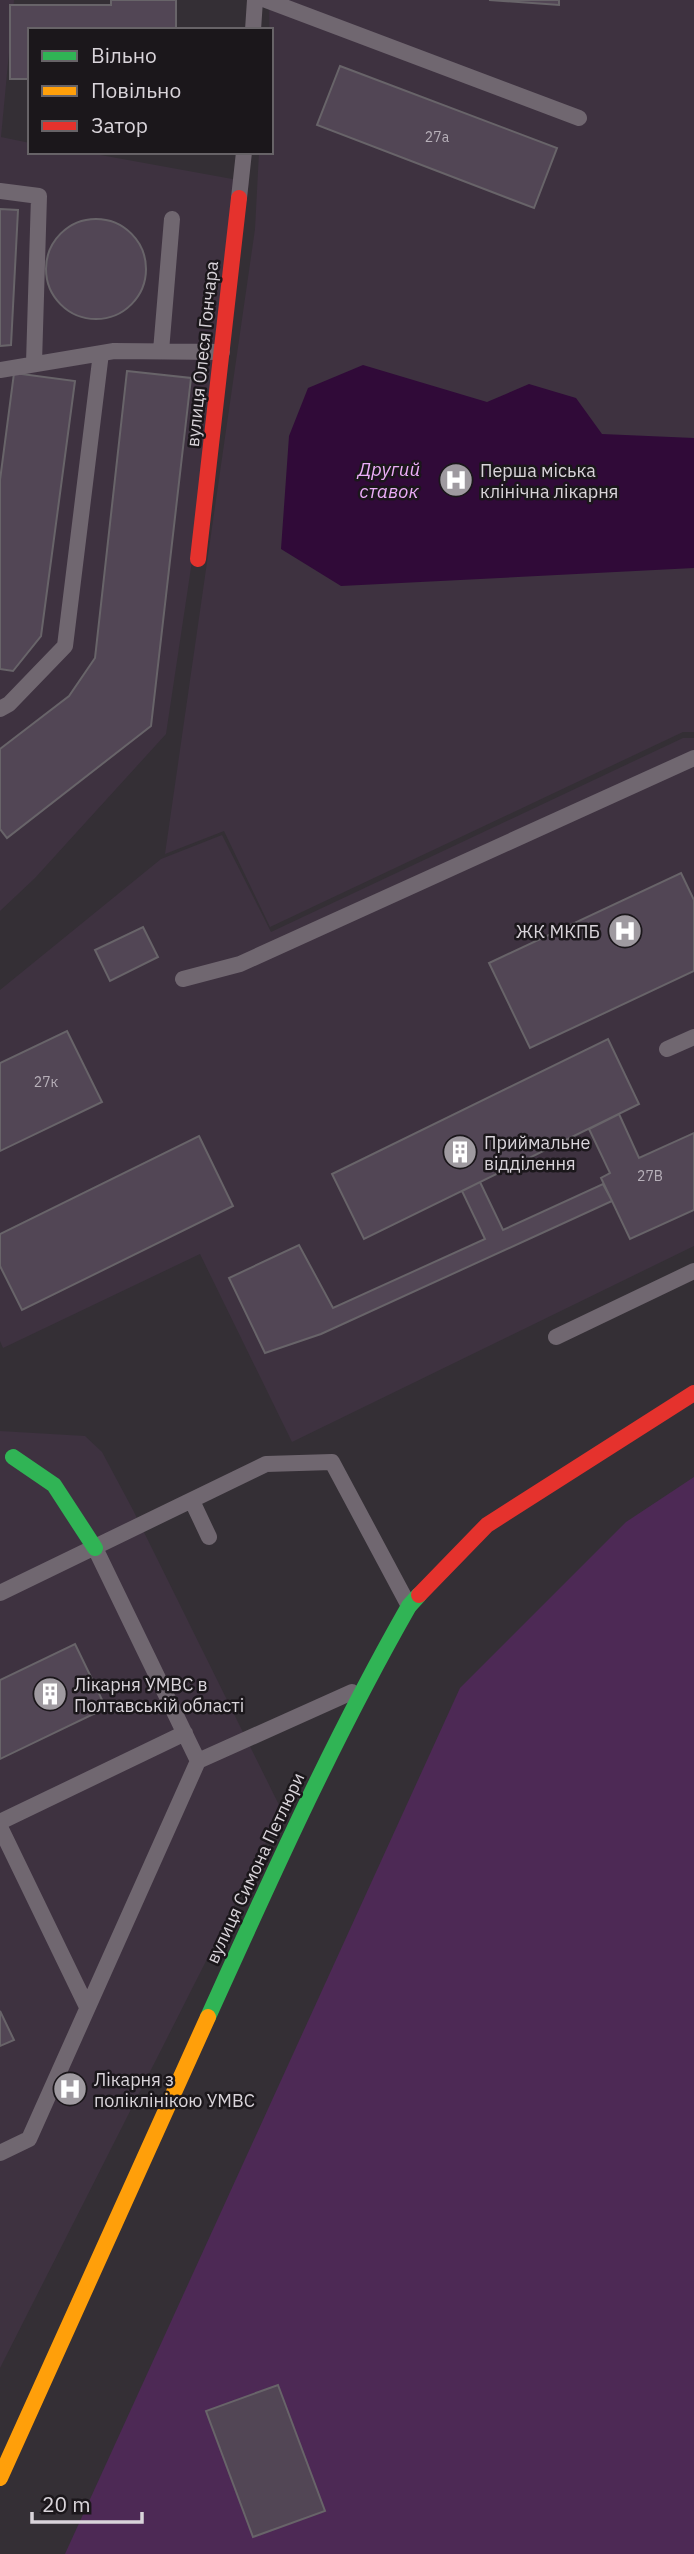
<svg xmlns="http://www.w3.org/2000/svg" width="694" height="2554" font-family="'IBM Plex Sans',sans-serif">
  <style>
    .built { fill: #3e3240 }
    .green { fill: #4d2955 }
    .water { fill: #300a38 }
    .building { fill: #524655; stroke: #686469; stroke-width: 2 }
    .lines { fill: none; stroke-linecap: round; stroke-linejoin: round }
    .lane { stroke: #706770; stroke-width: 16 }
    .fast { stroke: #30b455; stroke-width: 16 }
    .slow { stroke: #ff9f0a; stroke-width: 16 }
    .jam { stroke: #e5322d; stroke-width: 16 }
    .labels { text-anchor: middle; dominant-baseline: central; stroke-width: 5; stroke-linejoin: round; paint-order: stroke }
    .number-label { font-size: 14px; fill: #b7b0b9 }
    .street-label { font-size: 18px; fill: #d9d4da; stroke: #1b171b }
    .poi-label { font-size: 18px; fill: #d9d4da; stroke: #1b171b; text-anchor: start }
    .water-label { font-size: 19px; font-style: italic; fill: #ebadf7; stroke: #1b171b }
  </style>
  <rect width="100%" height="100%" fill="#342f35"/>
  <path class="built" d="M0,0H14L1,137L30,143V152H84L249,182L166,734L35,878L0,911Z
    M269,0H694V732H683L270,927L224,831L165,854L255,229L259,152H271Z
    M683,738H694V1246L292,1442L200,1254L3,1348L0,1341V990L161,859L222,835L271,932Z
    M0,1431L85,1436L102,1452L133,1510L282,1811L0,2368Z"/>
  <path class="green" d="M694,1477V2554H65L460,1688L626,1522Z"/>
  <path class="water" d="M363,365L487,402L529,384L576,398L602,434L694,438V568L341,586L281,549L289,436L308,388Z"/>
  <path class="building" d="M111,0H176V30H30V79H10V5H111Z
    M489,0H559V5Z
    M340,66L557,148L534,208L317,125Z
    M0,209L18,210L11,345L0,346Z
    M46 269a50 50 0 1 1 100 0a50 50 0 1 1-100 0Z
    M127,371L191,378L151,726L7,838L0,829V749L69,696L95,658Z
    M14,373L75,381L41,636L13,671L0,669V480Z
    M681,873L694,900V971L530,1048L489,963Z
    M143,927L158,957L110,981L95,950Z
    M67,1031L102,1102L0,1151V1063Z
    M608,1039L639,1104L364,1239L332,1174Z
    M619,1114L639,1158L694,1133V1210L630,1239L601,1178L610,1173L589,1129Z
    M199,1136L233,1206L22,1310L0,1266V1234Z
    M480,1182L503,1230L603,1184L612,1201L321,1334L265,1353L229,1278L299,1245L333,1308L485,1239L462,1191Z
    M75,1644L106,1708L0,1759V1680Z
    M0,2011L14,2040L0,2046Z
    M278,2385L325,2511L253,2537L206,2411Z"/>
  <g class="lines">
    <path class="lane" d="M266,0L579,118
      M253,30L255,0
      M0,191L39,196L34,363
      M239,198L244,152
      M161,351L172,219
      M0,370L114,351L222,352
      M0,709L9,704L65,646L101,353
      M183,979L240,964L694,758
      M667,1049L694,1037
      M556,1337L694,1271
      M192,1501L209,1537
      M0,1593L266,1464L332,1462L409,1606
      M198,1761L352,1692
      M0,1822L185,1733
      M0,1827L87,2007
      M0,2153L29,2139L198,1761L95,1548"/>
    <path class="fast" d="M13,1457L54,1485L95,1548
      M208,2017C271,1878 333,1739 409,1606L419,1595"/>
    <path class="slow" d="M0,2478L208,2017"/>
    <path class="jam" d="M198,559L239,198
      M419,1595L487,1525L694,1393"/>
  </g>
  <defs>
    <g id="hospital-disc" transform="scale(1.75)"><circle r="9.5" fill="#9f9aa0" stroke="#1b171b"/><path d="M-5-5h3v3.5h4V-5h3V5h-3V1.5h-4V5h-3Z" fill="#fff"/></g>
    <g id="building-disc" transform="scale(1.75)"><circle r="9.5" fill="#9f9aa0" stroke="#1b171b"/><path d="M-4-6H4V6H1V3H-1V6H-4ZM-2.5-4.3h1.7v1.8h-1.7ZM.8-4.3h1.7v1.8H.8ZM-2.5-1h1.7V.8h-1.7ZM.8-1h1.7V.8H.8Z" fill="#fff"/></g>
  </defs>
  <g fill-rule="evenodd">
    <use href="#hospital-disc" x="456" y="480"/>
    <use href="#hospital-disc" x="625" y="931"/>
    <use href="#building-disc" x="460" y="1152"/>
    <use href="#building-disc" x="50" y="1694"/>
    <use href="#hospital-disc" x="70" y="2089"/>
  </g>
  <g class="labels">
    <g class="number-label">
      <text x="437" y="137">27а</text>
      <text x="46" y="1082">27к</text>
      <text x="650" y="1176">27В</text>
    </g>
    <g class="street-label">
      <text transform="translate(202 354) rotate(-84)">вулиця Олеся Гончара</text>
      <text transform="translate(255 1868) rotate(-65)">вулиця Симона Петлюри</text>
    </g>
    <g class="poi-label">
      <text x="480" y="470">Перша міська<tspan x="480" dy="21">клінічна лікарня</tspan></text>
      <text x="600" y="931" text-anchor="end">ЖК МКПБ</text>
      <text x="484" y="1142">Приймальне<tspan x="484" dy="21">відділення</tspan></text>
      <text x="74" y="1684">Лікарня УМВС в<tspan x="74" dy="21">Полтавській області</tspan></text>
      <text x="94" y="2079">Лікарня з<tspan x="94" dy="21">поліклінікою УМВС</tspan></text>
    </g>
    <g class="water-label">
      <text x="389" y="469">Другий<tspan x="389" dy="22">ставок</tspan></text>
    </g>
  </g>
  <rect x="28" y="28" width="245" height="126" fill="#1b171b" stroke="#676367" stroke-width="2"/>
  <rect x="42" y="51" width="35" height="10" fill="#30b455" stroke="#676367" stroke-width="2"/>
  <text x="91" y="63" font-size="21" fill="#d9d4da">Вільно</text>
  <rect x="42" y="86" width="35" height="10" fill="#ff9f0a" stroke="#676367" stroke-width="2"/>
  <text x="91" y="98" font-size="21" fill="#d9d4da">Повільно</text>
  <rect x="42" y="121" width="35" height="10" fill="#e5322d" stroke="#676367" stroke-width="2"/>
  <text x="91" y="133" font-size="21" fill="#d9d4da">Затор</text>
  <path d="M32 2512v10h110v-10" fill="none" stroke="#d9d4da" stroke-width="3.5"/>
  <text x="42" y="2512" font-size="21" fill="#d9d4da" stroke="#1b171b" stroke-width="5" paint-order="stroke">20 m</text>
</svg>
